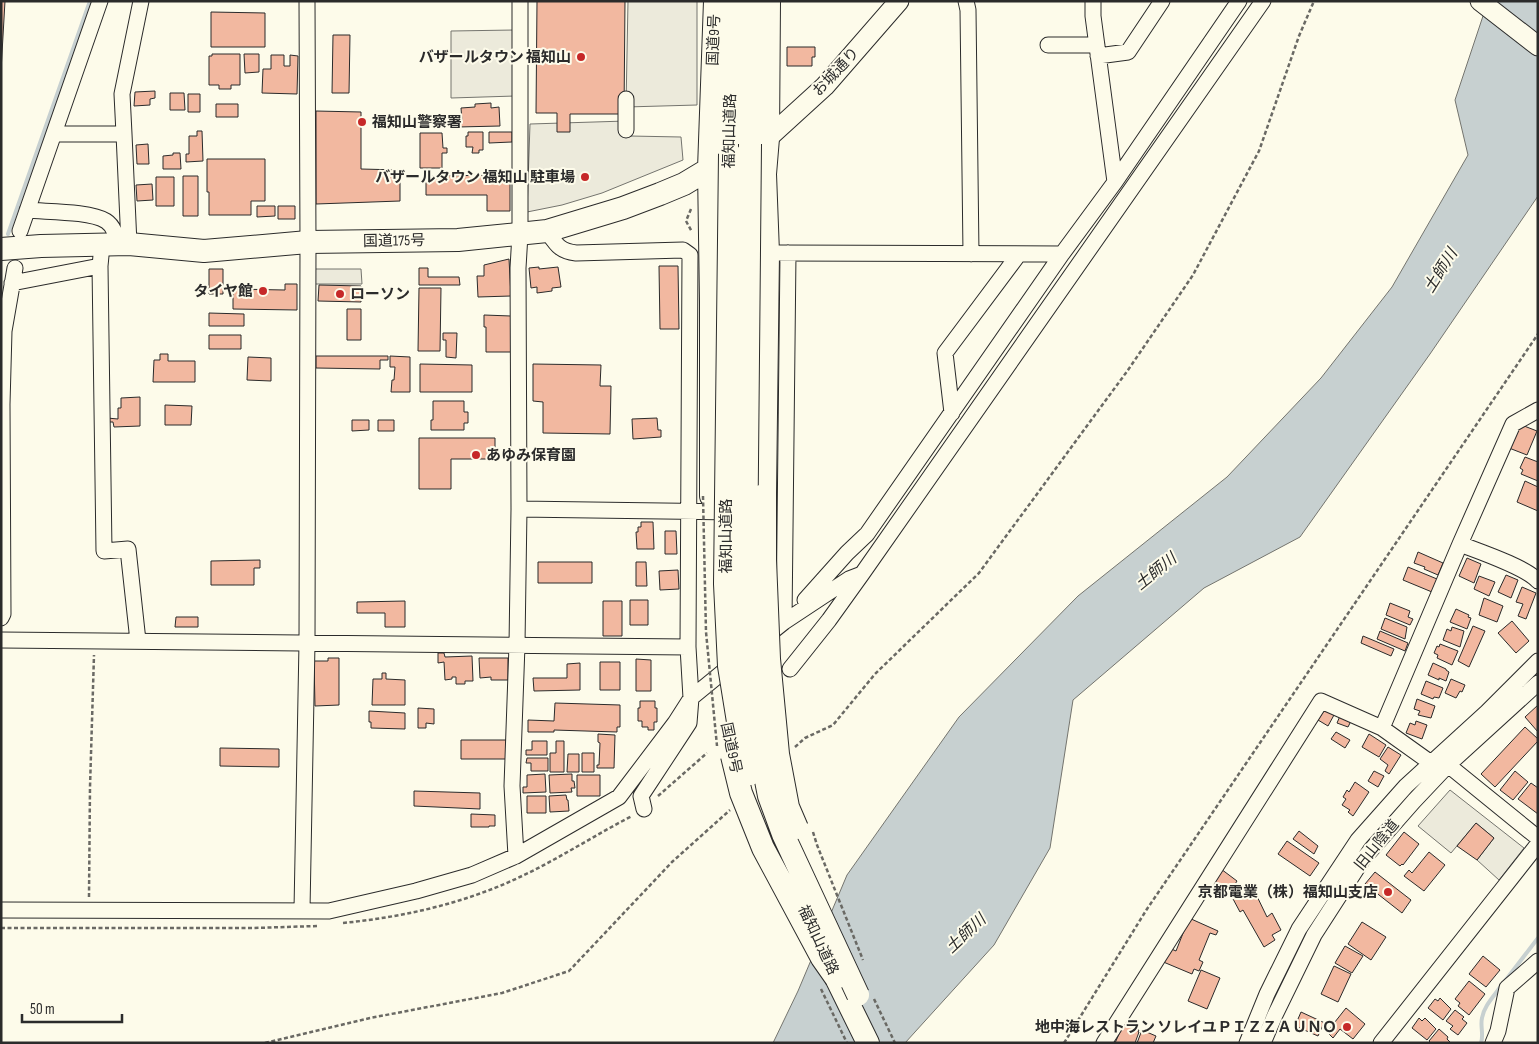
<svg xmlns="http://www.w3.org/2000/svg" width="1539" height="1044" font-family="'Sofia Sans Condensed','Noto Sans JP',sans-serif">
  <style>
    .parking { fill: #eceadb; stroke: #74746e }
    .water { fill: #c7d0d0; stroke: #74746e }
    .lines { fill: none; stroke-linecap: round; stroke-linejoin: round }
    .stream { stroke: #c7d0d0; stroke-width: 4 }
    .building { fill: #f2b8a0; stroke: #2b2b2b }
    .minor-casing { stroke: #2b2b2b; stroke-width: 17 }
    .major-casing { stroke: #2b2b2b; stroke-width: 21 }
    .highway-casing { stroke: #2b2b2b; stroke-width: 24 }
    .path { stroke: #6a6964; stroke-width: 2.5; stroke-dasharray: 4 2.5; stroke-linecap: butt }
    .minor { stroke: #fdfbea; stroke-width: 15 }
    .major { stroke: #fdfbea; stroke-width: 19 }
    .highway { stroke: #fdfbea; stroke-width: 22 }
    .highway-bridge-casing { stroke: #2b2b2b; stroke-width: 24; stroke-linecap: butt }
    .path-bridge { stroke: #6a6964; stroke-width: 2.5; stroke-dasharray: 4 2.5; stroke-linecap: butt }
    .highway-bridge { stroke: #fdfbea; stroke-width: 22 }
    .poi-dot { fill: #c62828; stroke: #fdfbea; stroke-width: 2 }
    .labels { text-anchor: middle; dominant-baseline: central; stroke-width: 4; stroke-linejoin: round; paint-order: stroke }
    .street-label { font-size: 15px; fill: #2b2b2b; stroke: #fdfbea }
    .poi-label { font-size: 15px; font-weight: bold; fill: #2b2b2b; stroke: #fdfbea; text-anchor: end }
    .water-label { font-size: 16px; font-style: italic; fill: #2b2b2b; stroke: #fdfbea }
  </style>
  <rect width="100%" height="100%" fill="#fdfbea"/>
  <path class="parking" d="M628,1H697V105L626,107Z
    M514,30L515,96L451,98V31Z
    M626,121L630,136L681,137L683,160L602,193L562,205L527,212L530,124Z
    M314,269H361L362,284H314Z
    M1450,790L1524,848L1499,880L1477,860L1494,838L1476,823L1451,853L1418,826Z"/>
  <path class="water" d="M1488,1H1538V196L1430,354L1300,537L1204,588L1073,700L1050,848L994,945L905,1043H773L798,991L847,875L959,717L1078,596L1227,477L1321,378L1392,287L1468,155L1455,100Z"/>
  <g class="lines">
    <path class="stream" d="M8,234L90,1
      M1505,981L1538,938
      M1481,1043C1484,1035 1480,1026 1482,1018C1484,1006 1494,996 1501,986"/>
  </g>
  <path class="building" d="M1,1H5L1,71Z
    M537,1H625L624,114H570V132H557V113H536Z
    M211,12L265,13V47H211Z
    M333,35H350L349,93H332Z
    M787,47H815V57H812V66H787Z
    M212,54H240V85H231V89H219V85H209V56H212Z
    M244,54H259V72L245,73Z
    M271,55H284V66H290V55L298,56L297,94L262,93L263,69H271Z
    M155,91V98L150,99V105L134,106L135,92Z
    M170,93H184L185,110H170Z
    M188,94H200V112H188Z
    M491,103V108L499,107L500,126L458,127V121H462L461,108L475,107V104Z
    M216,104H238V117H216Z
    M316,111L361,112V169L400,170V201L316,204Z
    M197,131H202L203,161L186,162V154H189V136H197Z
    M468,132H483V150H479V153H472L473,147H466V136H468Z
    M489,132H512V142L489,143Z
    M420,133H442L443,148H447V153H442V168H420Z
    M148,144L149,164H137L136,145Z
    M173,153H180L181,169H163V156L173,155Z
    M207,159H265V201H251V215H209V192H207Z
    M510,175V211H487V195H426V176Z
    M183,176H198V216H183Z
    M156,177H174V206H156Z
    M152,184L153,200L137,201L136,185Z
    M257,206H275V216L257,217Z
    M278,206H295V219H278Z
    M509,259L511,296L478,297L477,276H484V265Z
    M659,266H678L679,329H660Z
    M539,267V269L558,267L561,287L552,288V291L537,293V287L531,288L529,268Z
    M419,268H428V277H459L460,285H419Z
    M209,269H223V294H209Z
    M285,284H297V310L233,309V289L285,290Z
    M319,285L361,286V302L318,301Z
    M419,288H441L440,351H418Z
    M347,309H361V340H347Z
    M209,313L244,314V326H209Z
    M484,315L511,316V352H486V327H484Z
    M443,333H457L456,358L446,357V340H443Z
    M209,335H241V349H209Z
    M160,354H168V361H195V382H153L154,360H160Z
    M316,356H388V360H380V369L316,368Z
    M390,356L410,357V392H391L392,380H394L395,367H390Z
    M248,357L271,358V381L247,380Z
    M420,364L472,365V392H420Z
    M533,364L601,365L600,386H611L610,434L543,433V402L533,401Z
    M140,397V426L114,427L113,422H107V418L118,419V408H121V398Z
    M433,401H464V412H468V423H464V430H431V420H433Z
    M165,405L192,406L191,425H165Z
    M657,418L658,430H661V437L633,439L632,419Z
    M352,420H369V430L352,431Z
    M378,420H394V431H378Z
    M1519,424L1537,431L1527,455L1509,448Z
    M419,438H495V459H451V489H419Z
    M1525,457L1538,462V481L1521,474L1523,470L1520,468Z
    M1525,481L1538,487V511L1517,502Z
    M641,522H653L654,549H637L636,532H638V527H641Z
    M665,531H676L677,554H665Z
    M1418,552L1443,563L1438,575L1424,569L1425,567L1414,563Z
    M1467,558L1481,564L1474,583L1459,576Z
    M260,560V568H254V585H211V561Z
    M538,562H592V583H538Z
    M636,562H646L647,586H636Z
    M1408,567L1437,579L1432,592L1403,580Z
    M678,570L679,589L660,590L659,571Z
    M1506,575L1518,580L1511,598L1498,592Z
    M1479,576L1495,582L1489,596L1474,589Z
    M1522,587L1536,593L1526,619L1518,616L1523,604L1516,602Z
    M1484,598L1503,606L1497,622L1479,615Z
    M630,600H648V625H630Z
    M405,601V627H385V613H357V602Z
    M603,601H622V636H603Z
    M1390,603L1410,611L1408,617L1413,619L1410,625L1386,615Z
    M1456,609L1469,615L1468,617L1471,618L1467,629L1450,622Z
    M176,617H198V627H175Z
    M1385,618L1407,627L1405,639L1381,629Z
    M1512,621L1529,641L1516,653L1498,633Z
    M1473,626L1485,631L1469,667L1458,661Z
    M1452,627L1464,631L1460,647L1443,640L1447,629L1451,631Z
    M1380,631L1408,643L1405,651L1377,639Z
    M1363,636L1394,649L1391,656L1361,643Z
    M1440,644L1458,651L1452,665L1437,658L1438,655L1434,653L1437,646L1439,647Z
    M438,653H444L445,657L472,656L473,681H465V684H456V677H452V679L445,680L444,662L438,663Z
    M328,658H339V705L315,706L314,661H328Z
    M479,658H508V680H491V677L480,678Z
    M636,659L651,660V691H636Z
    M600,662H620V690H600Z
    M580,663V690L534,691L533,678H567V664Z
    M1433,663L1446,669V670L1449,672L1446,681L1439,678V680L1428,675Z
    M382,673H386V679L405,680V705H372L373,679H382Z
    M1451,679L1465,685L1462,692L1460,691L1456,698L1445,693Z
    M1426,681L1443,688L1439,698L1434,697L1433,699L1421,694Z
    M1417,699L1435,706L1431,718L1418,715L1420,711L1414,709Z
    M640,701H655V708H657V722H654V730H648V727H642V721H638V708H640Z
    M555,703L620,705V727H617V732L554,730V732H528V720L554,721Z
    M1538,705V732L1525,717Z
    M418,708L434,709V724L426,723V728H418Z
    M1325,709L1334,715L1328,726L1318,720Z
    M369,711L405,713V729L371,728V722H369Z
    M1340,716L1351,721L1348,727L1337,723Z
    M1416,721L1427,725L1422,739L1406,733L1410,723L1415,725Z
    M1525,727L1538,739V741L1495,787L1481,774Z
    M1336,732L1350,740L1345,748L1331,739Z
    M598,734L615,735L614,768H597V765H599L600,743L598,742Z
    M1369,734L1386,745L1379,757L1362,747Z
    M461,740H506V759H461Z
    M532,741H547V755H526V750H532Z
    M556,741H564V772H550V753H556Z
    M1388,747L1401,755L1389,774L1385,771L1388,765L1380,759Z
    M220,748L279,749V767L220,766Z
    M582,753H594V772H582Z
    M568,754H579V772H567Z
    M527,758H548V771H531V763H526Z
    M1374,771L1384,776L1378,787L1368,781Z
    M1515,771L1528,782L1513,800L1500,790Z
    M545,774L546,792L523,793V787H527V775Z
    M572,774V781H574L575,788H571L572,792L550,793L549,775Z
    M577,775H600V796H577Z
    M1355,782L1369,792L1353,816L1348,812L1350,810L1342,805L1346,799L1343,797L1347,790L1349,792Z
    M1531,783L1538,788V814L1518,799Z
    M414,791L480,793V809L414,806Z
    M566,795L567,800H568L569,811L550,812L549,796Z
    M527,796H546V813H527Z
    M471,814L495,815V826H489V827H471Z
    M1476,823L1494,838L1477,860L1457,846Z
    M1299,831L1318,846L1314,854L1293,839Z
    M1404,832L1419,844L1403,865L1402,864L1400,866L1386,855Z
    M1287,841L1319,863L1310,876L1278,854Z
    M1429,852L1445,865L1424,891L1404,876L1409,870L1412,873Z
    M1221,869L1237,881L1228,895L1211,884Z
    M1375,872L1411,900L1402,913L1365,884Z
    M1249,885L1250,887L1252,886L1267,917L1272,913L1281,930L1272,935L1275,940L1264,947L1243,910L1240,912L1232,897L1234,896L1233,894Z
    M1189,918L1218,931L1216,935L1210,933L1199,960L1203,962L1199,971L1194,969L1192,974L1161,961L1167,947L1176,951Z
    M1362,922L1386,937L1371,960L1348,944Z
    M1345,946L1363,956L1352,973L1335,963Z
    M1483,956L1500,970L1486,987L1469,974Z
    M1334,966L1351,974L1338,1002L1321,994Z
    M1201,970L1220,978L1207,1009L1188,1001Z
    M1469,981L1485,994L1469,1015L1458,1006L1460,1003L1455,999Z
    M1440,998L1451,1009L1443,1020L1428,1008L1435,999L1438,1001Z
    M1346,1008L1365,1024L1353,1039L1340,1029L1333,1038L1327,1032Z
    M1455,1010L1464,1017L1462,1019L1467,1023L1458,1035L1450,1029L1453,1026L1446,1021Z
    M1301,1012L1327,1024L1326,1026L1323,1025L1318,1036L1295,1026Z
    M1419,1018L1422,1021L1425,1018L1436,1029L1427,1040L1412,1028Z
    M1123,1025L1139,1030L1138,1032H1139L1135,1043H1115Z
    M1439,1029L1448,1037L1447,1039L1451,1043H1431L1429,1041Z
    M1142,1030L1156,1036L1153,1043H1137Z"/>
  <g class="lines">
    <g class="minor-casing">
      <path id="minor" d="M966,1L968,10L971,254
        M1093,1V16L1115,182
        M1048,45H1097
        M1098,56L1128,52L1162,1
        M626,99V130
        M55,134H124L129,244
        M124,134L122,94L141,1
        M27,210C47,212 90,211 106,221C114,226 116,236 118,245
        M20,231L100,1
        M547,231C556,244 559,251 576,253L683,250L690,255L688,647L691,698L689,723L641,796L644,809
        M102,245L100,266L104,551L128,549L138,641
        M779,253L1062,254
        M12,283L100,266
        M952,413L945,353L1019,254
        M519,509L735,512
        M1460,544C1478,551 1526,567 1538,581
        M805,600L847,553L867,534L1062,254L1115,182L1239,1
        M1,618L3,614L2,404L4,331L15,268
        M784,622L788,253
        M764,638L784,622L849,579L862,574
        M1,640L688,647
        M790,669L829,620L862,574L1263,1
        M1382,728L1460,544L1513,424L1538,410
        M516,856L512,786L517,645L519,509L518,268L520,234V1
        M1,910L329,911L416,891L472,875L516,856L619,797L675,723L691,698L735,662
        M302,910L307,643L308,242L307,1
        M1104,1043L1321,701L1382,728L1431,763L1448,765L1538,838
        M1247,1043L1267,994L1299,929L1358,840L1406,786L1487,712L1538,661
        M1263,1043L1275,1015L1314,935L1363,859L1414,801L1448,765L1538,683
        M1381,1043L1538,844
        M1493,1043L1498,1031L1507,988L1538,961"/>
    </g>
    <g class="major-casing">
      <path id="major" d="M1480,1L1538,46
        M768,138L825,86L899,1"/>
    </g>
    <g class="highway-casing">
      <path id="highway" d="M750,144L751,1
        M730,154L732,1
        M1,249L41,246L129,244L204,251L308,242L458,240L547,231L623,208L660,194L684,184L709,169L768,138
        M765,494L768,253L765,174L768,138L769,1
        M711,496V302L709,169L715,1
        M836,978L868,1043"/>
    </g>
    <path class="path" d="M691,209L686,221L692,232
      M795,747L805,738L833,725L875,674L979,573L1128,370L1193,275L1259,151L1299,36L1314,1
      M658,796L707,753
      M89,897L90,787L94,655
      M343,923C404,917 466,903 522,876C560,858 595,835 632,816
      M1,928H254L317,926
      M265,1043L370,1018L502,993L569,971L672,862L730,810
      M1064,1043L1147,909L1538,334"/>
    <use href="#minor" class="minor"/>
    <use href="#major" class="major"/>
    <use href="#highway" class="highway"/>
    <g class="highway-bridge-casing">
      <path id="highway-bridge" d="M750,144L746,569L749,667L752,709L769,796L783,834L858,995
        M730,154L725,584L729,666L739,728L750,774
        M765,494V560L769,659L778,754L788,807L797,828
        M732,756L741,793L763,848L822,958L836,978"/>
    </g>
    <path class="path-bridge" d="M703,496L706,632L717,746
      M813,832L817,845L863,960
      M821,989L847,1043
      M874,999L895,1043"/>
    <use href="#highway-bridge" class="highway-bridge"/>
  </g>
  <g class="poi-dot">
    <circle cx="581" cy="57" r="5"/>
    <circle cx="362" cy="122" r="5"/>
    <circle cx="585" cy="177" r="5"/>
    <circle cx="263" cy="291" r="5"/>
    <circle cx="340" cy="294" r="5"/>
    <circle cx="476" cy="455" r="5"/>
    <circle cx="1388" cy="892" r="5"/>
    <circle cx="1347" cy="1027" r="5"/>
  </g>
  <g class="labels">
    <g class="street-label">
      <text transform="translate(714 40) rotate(-88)">国道9号</text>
      <text transform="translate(836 72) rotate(-47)">お城通り</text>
      <text transform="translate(730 131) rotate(-89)">福知山道路</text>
      <text transform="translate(394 241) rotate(-1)">国道175号</text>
      <text transform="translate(726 536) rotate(-90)">福知山道路</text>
      <text transform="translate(731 748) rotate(78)">国道9号</text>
      <text transform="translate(1377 845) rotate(-51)">旧山陰道</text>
      <text transform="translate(818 940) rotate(65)">福知山道路</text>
    </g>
    <g class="poi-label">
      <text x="571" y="57">バザールタウン 福知山</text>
      <text x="372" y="122" text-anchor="start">福知山警察署</text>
      <text x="575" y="177">バザールタウン 福知山 駐車場</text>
      <text x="253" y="291">タイヤ館</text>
      <text x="350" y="294" text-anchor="start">ローソン</text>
      <text x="486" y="455" text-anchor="start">あゆみ保育園</text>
      <text x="1378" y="892">京都電業（株）福知山支店</text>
      <text x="1337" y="1027">地中海レストラン ソレイユＰＩＺＺＡＵＮＯ</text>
    </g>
    <g class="water-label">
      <text transform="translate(1441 271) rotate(-58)">土師川</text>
      <text transform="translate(1156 572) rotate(-39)">土師川</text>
      <text transform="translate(966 934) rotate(-43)">土師川</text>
    </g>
  </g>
  <rect width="1539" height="1044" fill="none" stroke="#2b2b2b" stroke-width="5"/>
  <path d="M22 1014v8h100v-8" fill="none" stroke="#2b2b2b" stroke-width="2.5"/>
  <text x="30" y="1014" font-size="15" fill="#2b2b2b" stroke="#fdfbea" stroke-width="4" paint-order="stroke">50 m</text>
</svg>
